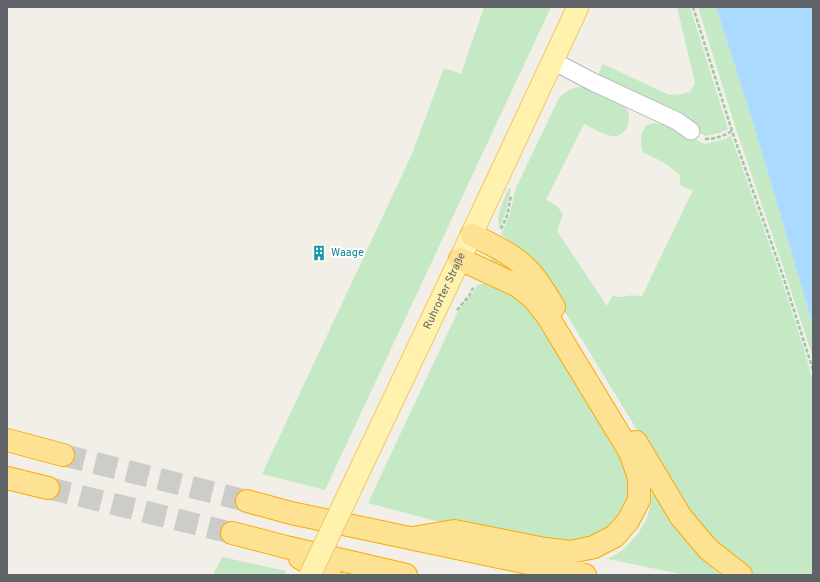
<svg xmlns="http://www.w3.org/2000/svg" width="820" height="582" font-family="Overpass,sans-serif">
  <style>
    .green { fill: #c5e8c5 }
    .water { fill: #aadaff }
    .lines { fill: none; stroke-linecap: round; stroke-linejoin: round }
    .highway-tunnel { stroke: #ccccc8; stroke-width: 22; stroke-dasharray: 22 11; stroke-linecap: butt }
    .minor-casing { stroke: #b5b8bc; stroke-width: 19 }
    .major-casing { stroke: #f2c960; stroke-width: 23 }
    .highway-casing { stroke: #f9ab00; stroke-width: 24 }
    .path { stroke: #9cc7a9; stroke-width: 2.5; stroke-dasharray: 4 2; stroke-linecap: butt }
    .minor { stroke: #fff; stroke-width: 17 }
    .major { stroke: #fff2af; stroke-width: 21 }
    .highway { stroke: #fde293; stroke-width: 22 }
    .major-bridge-casing { stroke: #f2c960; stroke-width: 23; stroke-linecap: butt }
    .major-bridge { stroke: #fff2af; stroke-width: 21 }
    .labels { text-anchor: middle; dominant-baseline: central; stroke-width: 4; stroke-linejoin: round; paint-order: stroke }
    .culture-label { font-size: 11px; fill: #0d838f; stroke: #fff; text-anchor: start }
    .street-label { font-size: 11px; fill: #5f6368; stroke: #fff }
  </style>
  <rect width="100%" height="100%" fill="#f1efe8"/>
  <path class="green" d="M484,7H551L325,490L262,474L412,154L444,68L461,74Z
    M677,7H690L728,129L719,133L706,136L700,133L696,125L682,113L598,75L603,64L669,95L682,94L690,92L695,83Z
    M698,7H716L752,119L813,325V358L785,272L735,126Z
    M578,87C582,87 587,87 590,88C596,90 615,100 621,103C623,105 626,108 627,110C633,120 626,138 612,136C603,135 593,128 584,124L546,200L557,206L563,214L557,231L607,306L613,295C618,298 621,297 627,296C631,295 637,296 642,296L693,190L681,186L679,174L663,162L643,152L641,147V140L642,132L647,125L654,123L662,124L705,144L722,140L731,136L781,278L804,349L813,382V575H754L751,573L715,544L682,504L553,292L523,252L501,234L509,217L516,188L558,100C564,92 568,90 578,87Z
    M509,188H510L511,190L505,214L499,229C497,213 502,203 509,188Z
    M494,256L521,275L489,262L492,257Z
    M489,283L499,286L530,306L625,453L631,499L611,530L571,545L455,526L368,503L458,311L473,293L477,285Z
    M652,487L701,557L720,575H686L608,559L623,550L638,534L647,518L651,504Z
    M222,557L286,571L284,575H213Z"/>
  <path class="water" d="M716,7H813V325L752,119Z"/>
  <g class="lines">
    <path class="highway-tunnel" d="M63,455L247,501
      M48,488L232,533"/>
    <g class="minor-casing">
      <path id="minor" d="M553,61L593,82L677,121L691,131"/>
    </g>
    <g class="major-casing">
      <g id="major">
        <path id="s1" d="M356,478L460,259L578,7"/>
      </g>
    </g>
    <g class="highway-casing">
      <path id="highway" d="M472,235C493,245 515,255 531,273C540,283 547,296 554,307
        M7,440L63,455
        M636,442L681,517L708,549L741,575
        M7,478L48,488
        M247,501L291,513L585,575
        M232,533L286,547L406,575
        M412,538L454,531L545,549L571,552L594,547L615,536L628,521L639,500V478L630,452L548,317L534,299L518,286L460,259
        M300,558L330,575"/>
    </g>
    <path class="path" d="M693,7L732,131L783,276L813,370
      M705,139C716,139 723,136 732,131
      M501,229L507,216L511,196
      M457,310L469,296L474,286"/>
    <use href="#minor" class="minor"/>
    <use href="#major" class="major"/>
    <use href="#highway" class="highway"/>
    <g class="major-bridge-casing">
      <path id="major-bridge" d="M310,575L356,478"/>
    </g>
    <use href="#major-bridge" class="major-bridge"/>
  </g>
  <defs>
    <g id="building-bare" transform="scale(1.2)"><path d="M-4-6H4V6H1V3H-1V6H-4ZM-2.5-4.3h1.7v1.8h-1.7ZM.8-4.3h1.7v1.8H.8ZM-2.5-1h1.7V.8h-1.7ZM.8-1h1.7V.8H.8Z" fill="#0f9aa8" stroke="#fff" stroke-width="2.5" paint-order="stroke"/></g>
  </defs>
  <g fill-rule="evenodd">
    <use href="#building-bare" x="319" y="253"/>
  </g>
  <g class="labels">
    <g class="culture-label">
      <text x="331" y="253">Waage</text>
    </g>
    <g class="street-label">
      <text stroke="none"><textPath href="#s1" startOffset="207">Ruhrorter Straße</textPath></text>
    </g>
  </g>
  <rect width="820" height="582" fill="none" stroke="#5f6368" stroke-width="16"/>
</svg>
